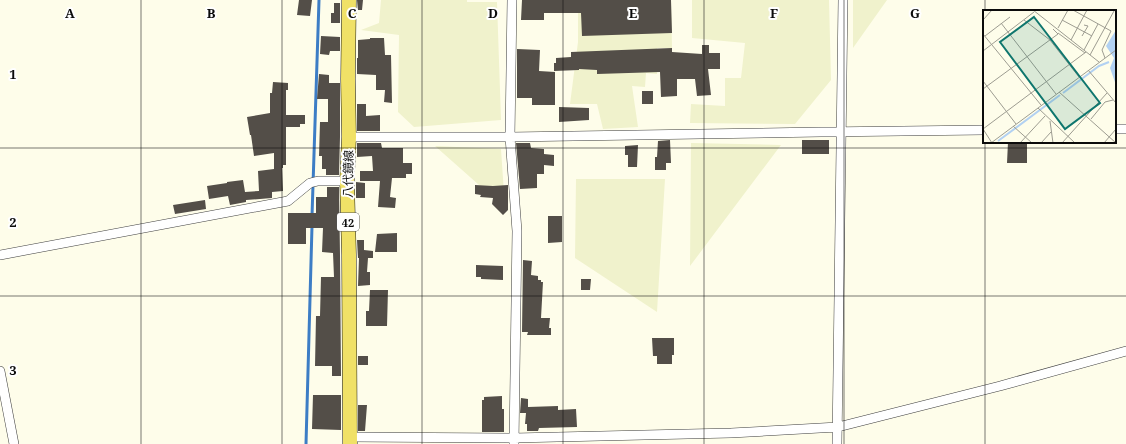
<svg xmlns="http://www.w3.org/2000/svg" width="1126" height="444" font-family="'Noto Serif','Noto Sans JP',serif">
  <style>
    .farmland { fill: #f0f2cc }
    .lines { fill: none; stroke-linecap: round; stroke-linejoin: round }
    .stream { stroke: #3d7dc5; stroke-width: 3 }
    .building { fill: #534e48 }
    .minor-casing { stroke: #3e3e3e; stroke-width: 10 }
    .primary-casing { stroke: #1c1c1c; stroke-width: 15 }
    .minor { stroke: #fff; stroke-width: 9 }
    .primary { stroke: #f0e167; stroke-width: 14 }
    .grid { fill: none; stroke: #0b0b0b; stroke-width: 1; stroke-opacity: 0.55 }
    .labels { text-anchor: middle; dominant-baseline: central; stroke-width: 4; stroke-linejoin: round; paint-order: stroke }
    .shield { fill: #fff; stroke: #545454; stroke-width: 1 }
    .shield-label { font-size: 11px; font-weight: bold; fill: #0b0b0b }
    .street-label { font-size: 12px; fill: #0b0b0b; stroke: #fff }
    .inset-river { fill: none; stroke: #b2d1f2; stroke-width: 2 }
    .inset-road { fill: none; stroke: #9d9c91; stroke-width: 1 }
    .view { fill: #0f766e; fill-opacity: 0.15; stroke: #0f766e; stroke-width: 2 }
    .inset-edge { fill: none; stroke: #0b0b0b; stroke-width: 2 }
    .grid-label { font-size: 13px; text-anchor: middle; font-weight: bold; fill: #0b0b0b; stroke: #fff; stroke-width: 4; stroke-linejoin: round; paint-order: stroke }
  </style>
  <rect width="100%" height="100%" fill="#fefdea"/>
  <path class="farmland" d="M381,0H467V2H497L501,120L414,127L398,112L399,35L361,30L379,23Z
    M578,0H671L672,48H657V74L646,73L645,87L632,86L638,127L603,129L597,104H570L578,42Z
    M692,0H829L831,80L795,124L690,123L691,104L725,106V78H741L745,43L692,38Z
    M853,0H887L853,48Z
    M691,143L781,145L690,266Z
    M435,146L501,149L505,208Z
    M576,179H665L657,312L575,258Z"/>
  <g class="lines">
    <path class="stream" d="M312,216L319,0
      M306,444L312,226"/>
  </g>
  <path class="building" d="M299,0H312L310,16L297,15Z
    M357,0H363L362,10H358V11Z
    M522,0H671L672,33L582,36L581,13H544V20H521Z
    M334,3H340V23H331V13H334Z
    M321,36L340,37V51H330L329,55L320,54Z
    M370,38H384L385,55H391L392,103L384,102L385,90H376V75L357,74V58H358V40L370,39Z
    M702,45H709V53H720V69H708L711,95L697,96L695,79H677V96L661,97L660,72L597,74V70L579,69V70L554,71V63H556V58L571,57V52L672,48V52L702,54Z
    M517,49L540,50L539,71L555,72V105H532V98H517Z
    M319,74L329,75V83H340V137L339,175H326V169H322V156H319L320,122H328V99H317Z
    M273,82L288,83V90H286V115H305V124H300V127H286V165H283V168H282L283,191L272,192V198L246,200V202L230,205L228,196L209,199L207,186L227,183V182L243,180L245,192L259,191L258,171L274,169V153L254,156L251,135H250L247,117L270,113V93H272Z
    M642,91H653V104H642Z
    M357,104H366V116L380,115V131H357Z
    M559,107L589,108V120L559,122Z
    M670,140L671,163H666V170H655V157H657L658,141Z
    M802,140H829V154H802Z
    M1008,142H1027V163H1007Z
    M357,143H381L382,148H403V163H412V174H406V178H392L390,197L396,198L395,208L378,207L380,181H360V171H373L372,156L357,157Z
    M516,143H530L531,148L544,149V154L554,155V166L544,165V174H537V188L520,189Z
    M638,145L637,167H628V155H625V146Z
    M356,182L365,183V198H356Z
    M475,185L493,186L508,185V210L503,215L492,204L493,198L480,197L481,195L475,194Z
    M327,187H339L340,255L341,376H332V366H315L316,316H320L321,277H334L333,253L322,252L323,228H306V244H288V213H316V197H327Z
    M205,200L206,209L175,214L173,205Z
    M548,216H562V242L548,243Z
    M397,233V252H375L377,234Z
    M357,240H364V250L373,251V258H368L367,272H370V285L358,286L359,258H358Z
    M523,260L532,261L531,275L538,276V280H541V282H543L541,318H550L549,328H551V335H527L528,332H522Z
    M476,265L503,266V280L481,279V277H476Z
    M581,279H591L590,290H581Z
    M370,290H388L387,326H366V311H369Z
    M652,338H674V355H672V364H657V356H653Z
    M358,356H368V365H358Z
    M313,395H341V430L312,429Z
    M502,396V409H504V432H482V400H484V397Z
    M521,398L528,399V407L558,406V410L576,409L577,427L539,428L538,431H527V424H525L526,413H520Z
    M358,405H367L365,431H358Z"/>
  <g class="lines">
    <g class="minor-casing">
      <path id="minor" d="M512,0L510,137L517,231L514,444
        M1115,129H1126
        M349,137H510L821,132L984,130
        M0,255L288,201L310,183L318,181H347
        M0,371L14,444
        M350,437L514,438L731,433L838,427L1000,386L1126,351
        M837,444L843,0"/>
    </g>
    <g class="primary-casing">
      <path id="primary" d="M349,0L348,79L349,137L347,181L349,255L350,444"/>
    </g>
    <use href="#minor" class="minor"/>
    <use href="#primary" class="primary"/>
  </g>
  <path class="grid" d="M141,0V444M282,0V444M422,0V444M563,0V444M704,0V444M844,0V444M985,0V11M985,142V444M0,148H1126M0,296H1126"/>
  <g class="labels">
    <rect class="shield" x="337" y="213" width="22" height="18" rx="3"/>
    <g class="shield-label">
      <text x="348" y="222">42</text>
    </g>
    <g class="street-label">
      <text transform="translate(348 174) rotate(-89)">八代鏡線</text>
    </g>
  </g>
  <g transform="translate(983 10)">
    <rect width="133" height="133" fill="#fefdea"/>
    <path d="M133,20V75L127,58L131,48L123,36Z" fill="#b2d1f2"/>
    <path class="inset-river" d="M80,83L116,56L126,52M15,131L77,85"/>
    <path class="inset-road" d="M50,0L116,52M90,0L128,21L119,40L122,48M0,10L9,0M41,10L67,30L96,67M79,10L109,26M18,13L73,84M75,18L85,0M75,23L102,43M0,24L58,95M2,26L27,7M99,26L105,16L101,15M88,30L104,0M101,40L115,14M0,41L51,2M107,45L131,1M105,60L133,93M0,71L33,114M0,79L75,24L70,19M76,82L133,133M55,98L92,133M108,109L122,92L130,90M67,111L70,133M30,116L49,133M0,119L103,42M0,119L9,133M8,133L133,40M37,133L62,106M58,133L68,122M79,133L124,83M121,133L133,119"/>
    <path class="view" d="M51,7L117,93L82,119L17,32Z"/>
    <rect width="133" height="133" class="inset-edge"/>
  </g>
  <g class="grid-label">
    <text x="70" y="18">A</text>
    <text x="211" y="18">B</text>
    <text x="352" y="18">C</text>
    <text x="493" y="18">D</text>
    <text x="633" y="18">E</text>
    <text x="774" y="18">F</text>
    <text x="915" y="18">G</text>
    <text x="13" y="79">1</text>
    <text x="13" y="227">2</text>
    <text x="13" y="375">3</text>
  </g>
</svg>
